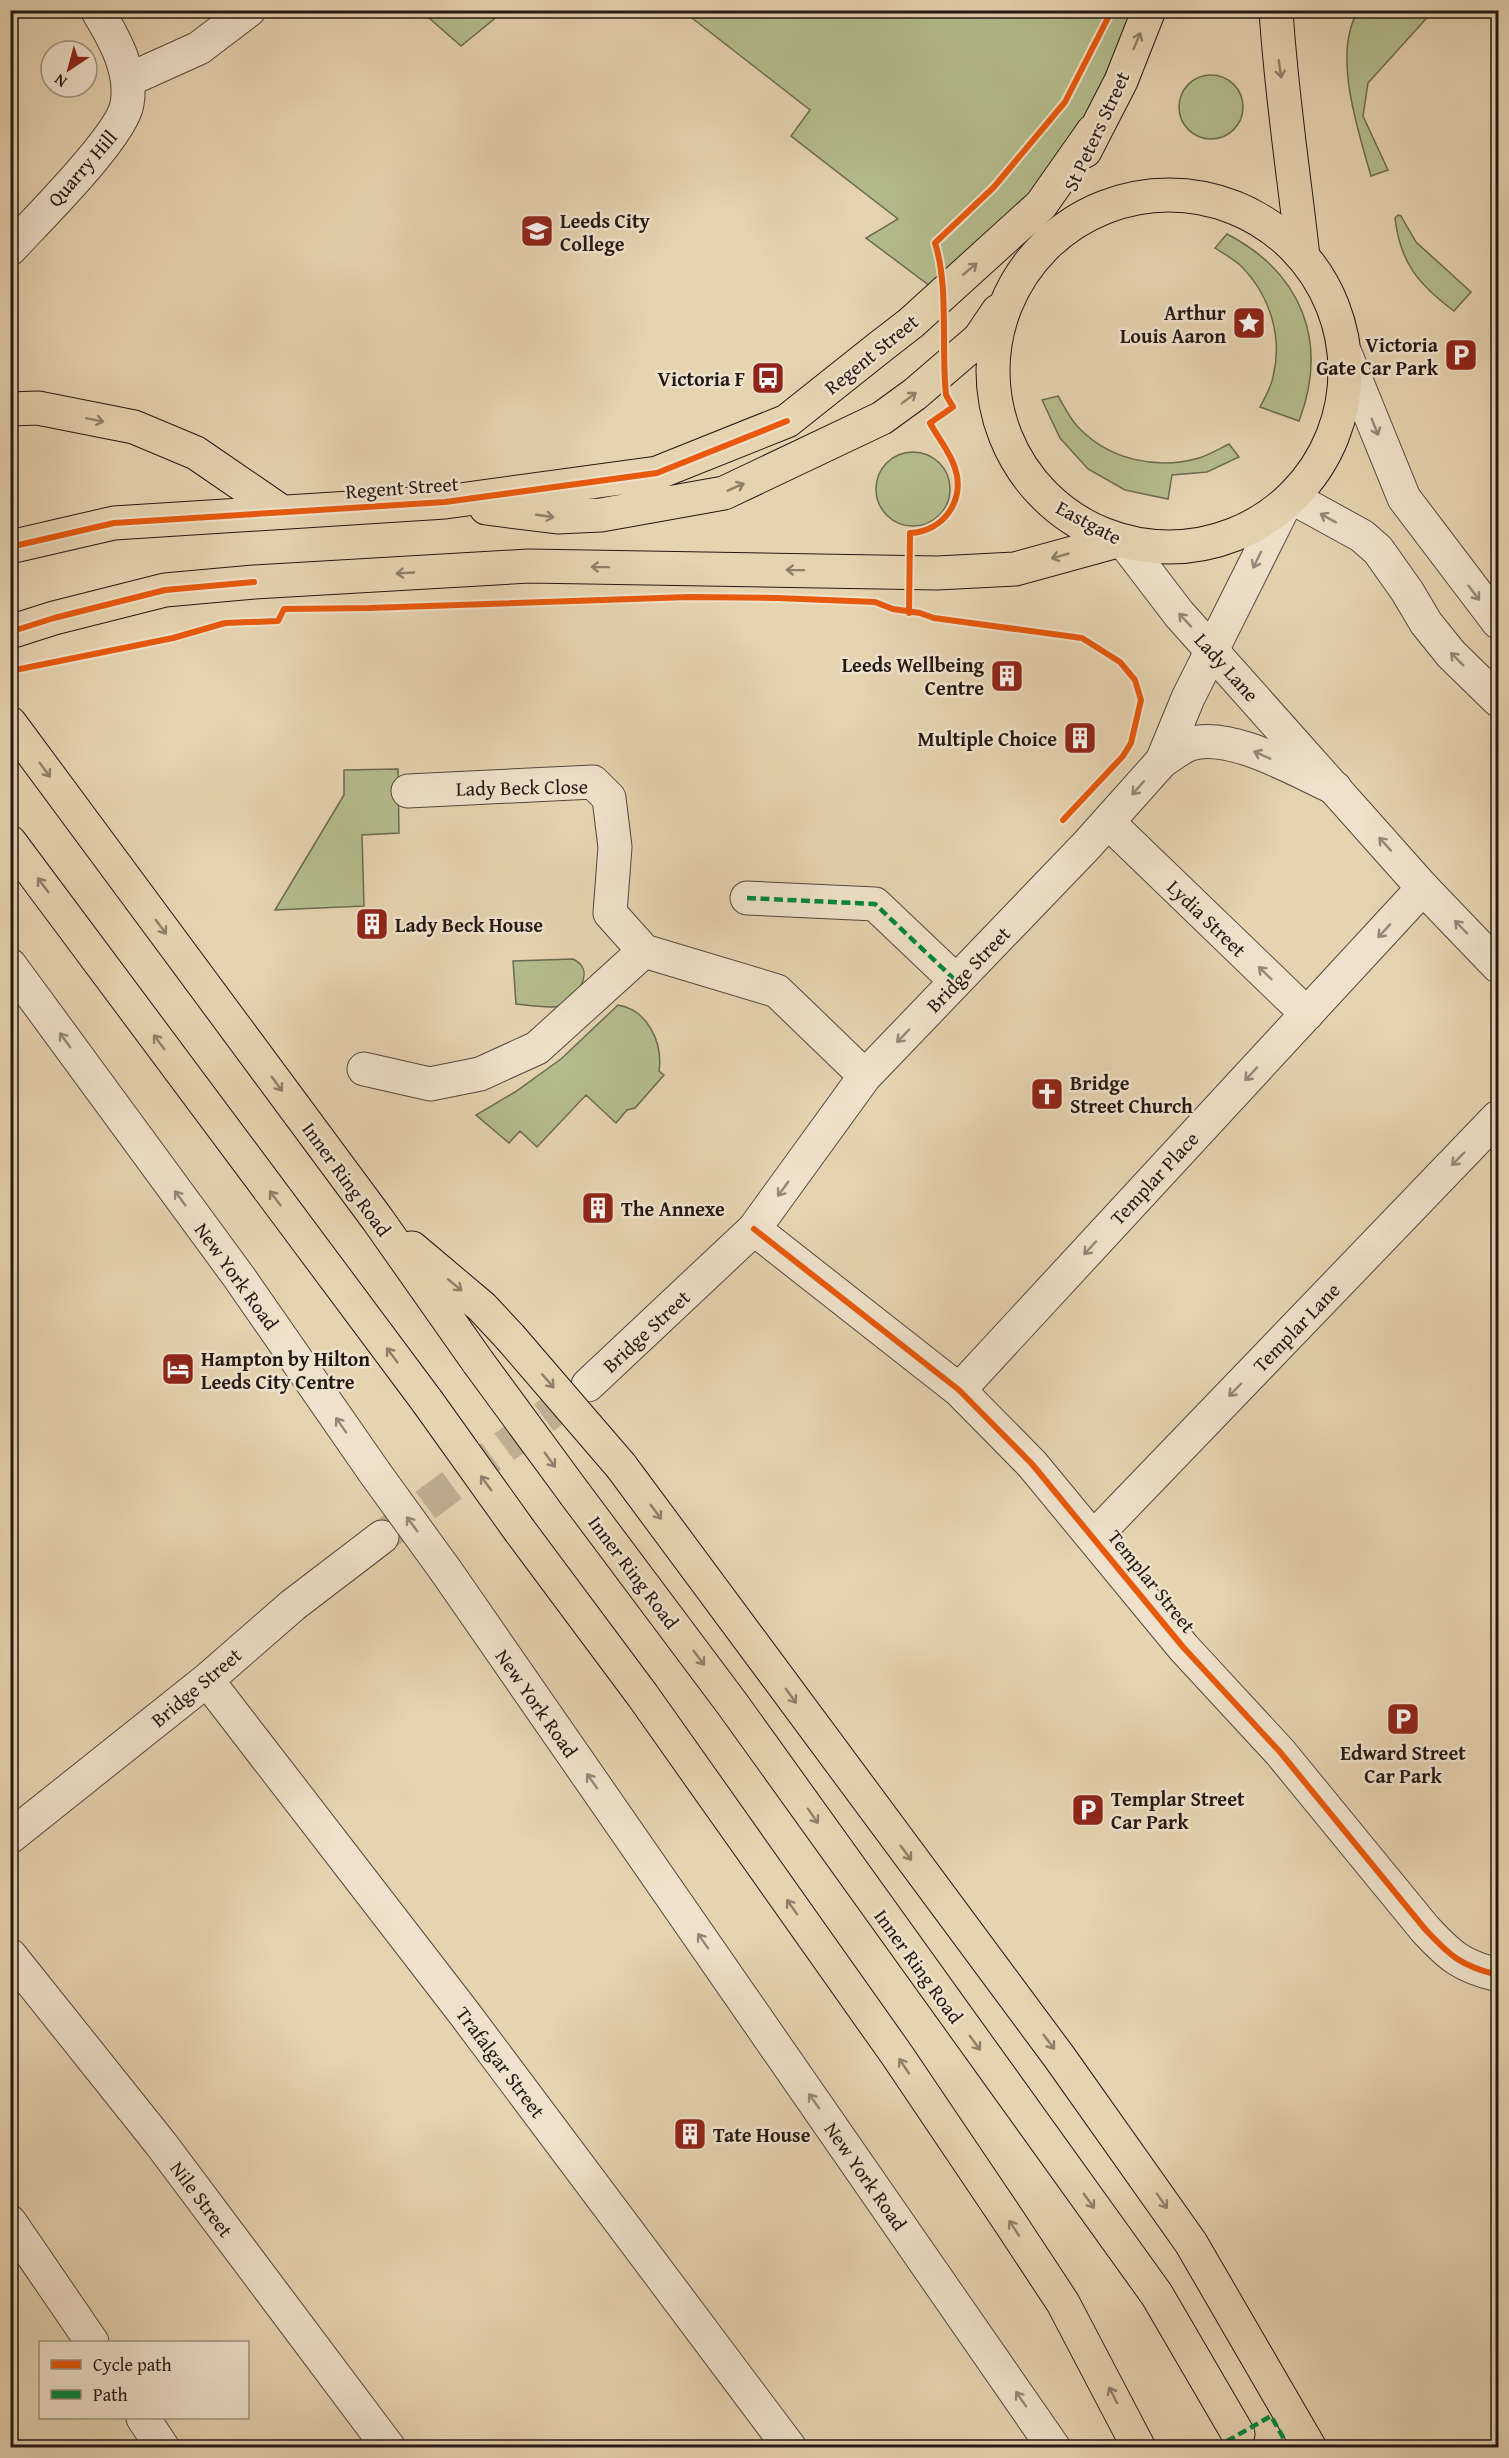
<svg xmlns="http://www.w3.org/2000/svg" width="1509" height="2458" font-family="'Gentium Book Plus',serif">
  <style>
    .green { fill: #b4bc8c; stroke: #6c6a50; stroke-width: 1.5 }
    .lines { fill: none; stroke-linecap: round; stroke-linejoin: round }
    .minor-tunnel { stroke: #bfae91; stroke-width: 33; stroke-dasharray: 33 16; stroke-linecap: butt }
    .minor-casing { stroke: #54473b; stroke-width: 35 }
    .tertiary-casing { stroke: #54473b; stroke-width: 35 }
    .trunk-casing { stroke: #241814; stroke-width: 35 }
    .motorway-casing { stroke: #241814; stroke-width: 35 }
    .minor { stroke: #efe2cc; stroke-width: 33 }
    .tertiary { stroke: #efe2cc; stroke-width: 33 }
    .trunk { stroke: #e6d3b0; stroke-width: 33 }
    .motorway { stroke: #e6d3b0; stroke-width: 33 }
    .tertiary-bridge-casing { stroke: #54473b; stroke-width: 35; stroke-linecap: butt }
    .motorway-bridge-casing { stroke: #241814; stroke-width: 35; stroke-linecap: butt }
    .tertiary-bridge { stroke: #efe2cc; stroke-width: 33 }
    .motorway-bridge { stroke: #e6d3b0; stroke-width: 33 }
    .quiet { stroke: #00873e; stroke-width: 4.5; stroke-dasharray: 9 4.5; stroke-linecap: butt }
    .cycleway-casing { stroke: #efe2cc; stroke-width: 10 }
    .cycleway { stroke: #e8590c; stroke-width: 6 }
    .oneway { stroke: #8f7f6a }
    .oneway2 { stroke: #948779 }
    .labels { text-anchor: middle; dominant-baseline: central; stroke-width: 5; stroke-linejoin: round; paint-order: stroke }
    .street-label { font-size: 20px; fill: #241814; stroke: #efe2cc }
    .poi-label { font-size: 20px; font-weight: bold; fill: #241814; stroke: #efe2cc; text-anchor: start }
  </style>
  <rect width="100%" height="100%" fill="#e6d3b0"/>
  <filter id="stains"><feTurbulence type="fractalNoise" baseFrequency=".00333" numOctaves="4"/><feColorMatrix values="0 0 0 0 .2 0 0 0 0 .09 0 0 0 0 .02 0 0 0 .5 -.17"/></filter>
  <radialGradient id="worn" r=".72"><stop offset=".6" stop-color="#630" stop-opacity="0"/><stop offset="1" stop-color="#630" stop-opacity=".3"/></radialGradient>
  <path class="green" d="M421,11H504L461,46Z
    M683,11H1149L1093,131L942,295L866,238L898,219L791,136L810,110Z
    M1358,11H1433L1368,83L1363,116L1388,170L1371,176C1358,130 1332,54 1358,11Z
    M1179 107a32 32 0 1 1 64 0a32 32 0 1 1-64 0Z
    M1398,215L1401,216L1416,242L1471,292L1454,311C1419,285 1400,263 1395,218Z
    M1227,234C1302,273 1329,342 1299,421L1260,407C1265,398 1271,387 1273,377C1283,337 1270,296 1242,267C1234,259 1224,254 1215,248Z
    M1058,396C1064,406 1070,419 1078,427C1109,460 1157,470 1199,458C1209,455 1219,449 1229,444L1239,457L1207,472L1172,475L1168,499L1125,490L1088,469L1060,438L1042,400Z
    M876 489a37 37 0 1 1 74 0a37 37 0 1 1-74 0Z
    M398,769L399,833L362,835L364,906L275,910L344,795V770Z
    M573,959C597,970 577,999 559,1006C551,1009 526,1005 516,1004L513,961Z
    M618,1005C648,1010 663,1043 659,1071L664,1075L635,1108L627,1110L616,1123L586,1095L537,1147L520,1131L509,1143L476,1115L515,1092L561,1059Z"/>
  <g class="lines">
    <path class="minor-tunnel" d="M386,1534L588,1385"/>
    <g class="minor-casing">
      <path id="minor" d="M128,80L199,48L249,10
        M10,249C36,221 122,136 127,104C133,71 114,38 97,10
        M1345,353L1404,498L1498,622
        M1293,498L1362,536L1378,550L1407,591L1426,623L1451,654L1498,700
        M1162,761C1170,756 1180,748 1190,744C1230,731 1297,771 1335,788
        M408,791L593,782L609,798L615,847L610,913L644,951L777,991L865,1076
        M1108,822L1307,1014
        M747,898L875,904L956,981
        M364,1069L430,1084L480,1074L537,1048L644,951
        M754,1229L959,1390L1032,1464L1183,1647L1280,1752L1425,1929C1450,1956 1461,1966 1498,1975
        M588,1385L754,1229L865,1076L1087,845L1162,761L1188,698L1283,508
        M959,1390L1423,888
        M1094,1537L1498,1117
        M207,1680L464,2013L790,2448
        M10,1837L207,1680L293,1605L382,1537
        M10,1955L161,2144L389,2448
        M10,2222L92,2342
        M143,2418L163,2448"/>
    </g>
    <g class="tertiary-casing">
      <path id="tertiary" d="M1124,542L1179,614L1423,888L1498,966
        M10,965L239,1277L375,1473
        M446,1571L1054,2448"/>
    </g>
    <g class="trunk-casing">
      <path id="trunk" d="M1276,10C1281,93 1294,175 1303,257
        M1085,151L1121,81L1149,10
        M993 371a176 176 0 1 1 352 0a176 176 0 1 1-352 0Z
        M10,409L38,408L134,427L196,453L282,512
        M486,508L557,517L601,515L724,493L882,418L915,394L979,339L998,311
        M10,547L114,523L445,502L657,473L787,421L880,347L911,323L1041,205L1093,131
        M10,632L54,618L165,590L254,582L529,566L937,573L1015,569L1117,541"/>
    </g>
    <g class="motorway-casing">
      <path id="motorway" d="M10,723L378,1220L478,1362
        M10,842L427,1401
        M412,1248L482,1307L510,1337
        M621,1466L1060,2058L1191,2243L1310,2448
        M575,1494L733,1705L1157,2295L1238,2434
        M520,1531L643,1696L897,2055L1011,2224L1063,2303L1139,2448"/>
    </g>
    <use href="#minor" class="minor"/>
    <use href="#tertiary" class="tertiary"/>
    <use href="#trunk" class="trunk"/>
    <use href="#motorway" class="motorway"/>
    <g class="tertiary-bridge-casing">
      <path id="tertiary-bridge" d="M375,1473L446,1571"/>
    </g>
    <g class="motorway-bridge-casing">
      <path id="motorway-bridge" d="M510,1337L621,1466
        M478,1362L575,1494
        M427,1401L520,1531"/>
    </g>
    <use href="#tertiary-bridge" class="tertiary-bridge"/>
    <use href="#motorway-bridge" class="motorway-bridge"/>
    <path class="quiet" d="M747,898L875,904L956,981
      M1215,2448L1271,2416L1289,2448"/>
    <g class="cycleway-casing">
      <path id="cycleway" d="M10,547L114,523L445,502L657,473L787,421
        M909,613L910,533C943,532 966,500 955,468C950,452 938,438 930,423L953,407L946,395C941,348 949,286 935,243L994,187L1065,102L1112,10
        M10,632L54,618L165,590L254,582
        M10,671L173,638L225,623L278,621L284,609L369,608L689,597L777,598L875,602L893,609L920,613L934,618L1082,638L1120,662L1135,680L1141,700L1131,743L1123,756L1063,820
        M754,1229L959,1390L1032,1464L1183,1647L1280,1752L1425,1929C1450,1956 1461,1966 1498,1975"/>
    </g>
    <use href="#cycleway" class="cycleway"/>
  </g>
  <defs><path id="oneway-shaft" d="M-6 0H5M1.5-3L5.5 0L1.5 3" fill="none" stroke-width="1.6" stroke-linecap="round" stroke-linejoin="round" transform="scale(1.5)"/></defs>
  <g class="oneway">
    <use href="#oneway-shaft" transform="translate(1137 41) rotate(-67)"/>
    <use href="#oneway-shaft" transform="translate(1280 69) rotate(82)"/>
    <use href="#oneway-shaft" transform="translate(970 269) rotate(-40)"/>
    <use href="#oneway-shaft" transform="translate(909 398) rotate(-37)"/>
    <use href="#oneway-shaft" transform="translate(95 420) rotate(12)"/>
    <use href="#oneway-shaft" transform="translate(736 487) rotate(-24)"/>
    <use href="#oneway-shaft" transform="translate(545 516) rotate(8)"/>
    <use href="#oneway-shaft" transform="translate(1060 556) rotate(164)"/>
    <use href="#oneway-shaft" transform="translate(600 567) rotate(-179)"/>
    <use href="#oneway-shaft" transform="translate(795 570) rotate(-179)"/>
    <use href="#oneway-shaft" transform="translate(405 573) rotate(177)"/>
    <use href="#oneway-shaft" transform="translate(45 770) rotate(54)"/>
    <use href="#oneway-shaft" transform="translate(43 885) rotate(-127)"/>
    <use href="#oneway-shaft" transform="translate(161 927) rotate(54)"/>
    <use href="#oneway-shaft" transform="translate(159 1042) rotate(-127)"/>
    <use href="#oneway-shaft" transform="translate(277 1084) rotate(54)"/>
    <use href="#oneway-shaft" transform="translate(275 1198) rotate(-127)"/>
    <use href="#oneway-shaft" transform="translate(455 1285) rotate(40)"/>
    <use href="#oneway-shaft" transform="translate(392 1355) rotate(-127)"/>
    <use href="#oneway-shaft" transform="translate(548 1381) rotate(49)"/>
    <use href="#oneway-shaft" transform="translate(550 1460) rotate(54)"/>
    <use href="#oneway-shaft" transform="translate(486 1483) rotate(-126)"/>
    <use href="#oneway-shaft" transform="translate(656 1512) rotate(53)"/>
    <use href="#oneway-shaft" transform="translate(699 1658) rotate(53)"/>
    <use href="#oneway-shaft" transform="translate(791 1696) rotate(54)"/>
    <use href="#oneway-shaft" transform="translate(813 1816) rotate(55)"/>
    <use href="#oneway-shaft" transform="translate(906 1853) rotate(53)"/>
    <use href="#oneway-shaft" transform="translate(792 1907) rotate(-125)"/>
    <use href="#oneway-shaft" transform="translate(1049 2042) rotate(53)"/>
    <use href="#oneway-shaft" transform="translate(975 2043) rotate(54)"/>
    <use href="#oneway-shaft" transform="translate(904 2066) rotate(-124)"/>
    <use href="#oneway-shaft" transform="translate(1089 2201) rotate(54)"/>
    <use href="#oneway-shaft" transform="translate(1162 2201) rotate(55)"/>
    <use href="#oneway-shaft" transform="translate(1014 2228) rotate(-123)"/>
    <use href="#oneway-shaft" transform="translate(1113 2395) rotate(-117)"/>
  </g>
  <g class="oneway2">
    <use href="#oneway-shaft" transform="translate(1375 427) rotate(68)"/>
    <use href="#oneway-shaft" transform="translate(1328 518) rotate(-151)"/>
    <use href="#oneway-shaft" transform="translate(1257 560) rotate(116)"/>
    <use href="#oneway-shaft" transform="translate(1474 593) rotate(53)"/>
    <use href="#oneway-shaft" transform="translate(1185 620) rotate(-133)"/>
    <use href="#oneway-shaft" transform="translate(1457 659) rotate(-135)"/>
    <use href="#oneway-shaft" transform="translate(1262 755) rotate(-156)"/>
    <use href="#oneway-shaft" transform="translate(1138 788) rotate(131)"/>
    <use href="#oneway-shaft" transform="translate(1385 844) rotate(-132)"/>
    <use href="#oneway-shaft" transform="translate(1461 927) rotate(-134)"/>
    <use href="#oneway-shaft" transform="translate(1384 931) rotate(133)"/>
    <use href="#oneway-shaft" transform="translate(1265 973) rotate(-136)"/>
    <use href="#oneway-shaft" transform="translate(903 1036) rotate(134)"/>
    <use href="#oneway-shaft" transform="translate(65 1040) rotate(-126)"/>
    <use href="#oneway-shaft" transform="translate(1251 1074) rotate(133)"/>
    <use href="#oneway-shaft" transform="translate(1458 1159) rotate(134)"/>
    <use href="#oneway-shaft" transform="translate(783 1189) rotate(126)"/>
    <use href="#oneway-shaft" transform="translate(180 1198) rotate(-126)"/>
    <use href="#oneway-shaft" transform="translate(1090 1248) rotate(133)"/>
    <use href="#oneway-shaft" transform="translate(1235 1390) rotate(134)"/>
    <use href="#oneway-shaft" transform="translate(341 1425) rotate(-125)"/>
    <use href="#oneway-shaft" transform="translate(412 1524) rotate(-126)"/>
    <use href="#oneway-shaft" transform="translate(592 1781) rotate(-125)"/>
    <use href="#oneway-shaft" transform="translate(703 1941) rotate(-125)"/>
    <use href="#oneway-shaft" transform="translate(814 2101) rotate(-125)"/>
    <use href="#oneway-shaft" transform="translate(1021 2399) rotate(-125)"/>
  </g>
  <defs>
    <g id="university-square" transform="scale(1.725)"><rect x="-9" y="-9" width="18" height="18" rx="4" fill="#8f2418" stroke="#efe2cc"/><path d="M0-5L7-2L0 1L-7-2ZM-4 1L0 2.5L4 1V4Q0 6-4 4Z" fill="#fff"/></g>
    <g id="sight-square" transform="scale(1.725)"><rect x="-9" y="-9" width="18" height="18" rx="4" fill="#8f2418" stroke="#efe2cc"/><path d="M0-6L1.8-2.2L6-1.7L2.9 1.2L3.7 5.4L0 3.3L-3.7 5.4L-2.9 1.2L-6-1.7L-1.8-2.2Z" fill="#fff"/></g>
    <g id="parking-square" transform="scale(1.725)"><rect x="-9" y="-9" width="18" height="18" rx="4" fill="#8f2418" stroke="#efe2cc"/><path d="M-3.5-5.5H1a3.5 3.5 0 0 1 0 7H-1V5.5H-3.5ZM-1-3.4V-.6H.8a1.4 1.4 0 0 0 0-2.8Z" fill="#fff"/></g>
    <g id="bus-square" transform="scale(1.725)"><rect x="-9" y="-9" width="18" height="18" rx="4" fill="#8f2418" stroke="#efe2cc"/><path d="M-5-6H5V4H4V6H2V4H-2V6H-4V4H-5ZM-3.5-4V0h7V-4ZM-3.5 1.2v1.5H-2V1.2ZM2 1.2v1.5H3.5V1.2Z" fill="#fff"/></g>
    <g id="building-square" transform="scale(1.725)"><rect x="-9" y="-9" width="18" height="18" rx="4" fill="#8f2418" stroke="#efe2cc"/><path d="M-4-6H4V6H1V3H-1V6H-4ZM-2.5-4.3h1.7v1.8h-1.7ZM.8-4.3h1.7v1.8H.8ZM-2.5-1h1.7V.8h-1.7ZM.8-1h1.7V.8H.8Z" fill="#fff"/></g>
    <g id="church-square" transform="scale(1.725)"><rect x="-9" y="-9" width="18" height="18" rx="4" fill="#8f2418" stroke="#efe2cc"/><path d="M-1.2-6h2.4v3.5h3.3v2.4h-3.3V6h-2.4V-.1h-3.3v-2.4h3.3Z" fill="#fff"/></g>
    <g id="hotel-square" transform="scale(1.725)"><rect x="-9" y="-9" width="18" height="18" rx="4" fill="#8f2418" stroke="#efe2cc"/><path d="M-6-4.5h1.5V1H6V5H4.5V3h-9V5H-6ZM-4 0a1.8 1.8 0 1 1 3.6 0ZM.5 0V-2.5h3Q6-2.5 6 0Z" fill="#fff"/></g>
  </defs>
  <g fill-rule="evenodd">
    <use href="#university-square" x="537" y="231"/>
    <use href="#sight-square" x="1249" y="323"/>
    <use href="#parking-square" x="1461" y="355"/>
    <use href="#bus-square" x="768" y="378"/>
    <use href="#building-square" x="1007" y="676"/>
    <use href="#building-square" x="1080" y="738"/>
    <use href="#building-square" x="372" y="924"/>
    <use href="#church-square" x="1047" y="1094"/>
    <use href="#building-square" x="598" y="1208"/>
    <use href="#hotel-square" x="178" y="1369"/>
    <use href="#parking-square" x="1403" y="1719"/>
    <use href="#parking-square" x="1088" y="1810"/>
    <use href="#building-square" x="690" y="2134"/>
  </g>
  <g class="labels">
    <g class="street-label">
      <text transform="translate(1096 131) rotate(-65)">St Peters Street</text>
      <text transform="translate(82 168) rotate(-49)">Quarry Hill</text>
      <text transform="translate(871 354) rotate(-39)">Regent Street</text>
      <text transform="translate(402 487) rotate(-4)">Regent Street</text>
      <text transform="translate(1089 522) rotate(28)">Eastgate</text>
      <text transform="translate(1227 667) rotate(48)">Lady Lane</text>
      <text transform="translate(522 787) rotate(-1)">Lady Beck Close</text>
      <text transform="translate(1207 918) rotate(44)">Lydia Street</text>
      <text transform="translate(968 969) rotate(-46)">Bridge Street</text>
      <text transform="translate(1154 1178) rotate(-47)">Templar Place</text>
      <text transform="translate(347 1179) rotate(54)">Inner Ring Road</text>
      <text transform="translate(237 1276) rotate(54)">New York Road</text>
      <text transform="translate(1296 1327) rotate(-46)">Templar Lane</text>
      <text transform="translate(646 1331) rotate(-43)">Bridge Street</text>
      <text transform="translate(634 1572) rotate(53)">Inner Ring Road</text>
      <text transform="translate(1152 1581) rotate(51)">Templar Street</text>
      <text transform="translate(196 1687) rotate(-40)">Bridge Street</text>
      <text transform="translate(537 1703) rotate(55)">New York Road</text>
      <text transform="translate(919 1966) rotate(54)">Inner Ring Road</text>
      <text transform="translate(501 2062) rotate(53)">Trafalgar Street</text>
      <text transform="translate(866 2176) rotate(55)">New York Road</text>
      <text transform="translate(202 2199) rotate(53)">Nile Street</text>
    </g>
    <g class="poi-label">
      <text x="560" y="220">Leeds City<tspan x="560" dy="23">College</tspan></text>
      <text x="1226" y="312" text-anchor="end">Arthur<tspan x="1226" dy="23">Louis Aaron</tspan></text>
      <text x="1438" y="344" text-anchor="end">Victoria<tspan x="1438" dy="23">Gate Car Park</tspan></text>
      <text x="745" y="378" text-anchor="end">Victoria F</text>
      <text x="984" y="664" text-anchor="end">Leeds Wellbeing<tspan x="984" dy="23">Centre</tspan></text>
      <text x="1057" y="738" text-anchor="end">Multiple Choice</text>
      <text x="395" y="924">Lady Beck House</text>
      <text x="1070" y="1082">Bridge<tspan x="1070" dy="23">Street Church</tspan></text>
      <text x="621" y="1208">The Annexe</text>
      <text x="201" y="1358">Hampton by Hilton<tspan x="201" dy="23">Leeds City Centre</tspan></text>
      <text x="1403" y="1752" text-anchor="middle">Edward Street<tspan x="1403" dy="23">Car Park</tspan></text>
      <text x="1111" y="1798">Templar Street<tspan x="1111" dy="23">Car Park</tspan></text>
      <text x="713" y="2134">Tate House</text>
    </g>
  </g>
  <rect width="1509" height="2458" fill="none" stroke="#e6d3b0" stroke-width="36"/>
  <rect x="12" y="12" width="1485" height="2434" fill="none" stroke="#241814" stroke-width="3"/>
  <rect x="18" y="18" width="1473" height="2422" fill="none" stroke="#241814" stroke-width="1.5"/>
  <rect x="39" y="2341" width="210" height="78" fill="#efe2cc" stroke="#9e9182" stroke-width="1.5"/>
  <rect x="51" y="2360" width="30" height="9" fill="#e8590c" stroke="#9e9182" stroke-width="1.5"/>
  <text x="93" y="2371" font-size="18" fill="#241814">Cycle path</text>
  <rect x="51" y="2390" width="30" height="9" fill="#00873e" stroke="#9e9182" stroke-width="1.5"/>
  <text x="93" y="2401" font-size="18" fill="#241814">Path</text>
  <g transform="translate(69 69) rotate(216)"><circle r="28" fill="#efe2cc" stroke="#9e9182" stroke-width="1.5"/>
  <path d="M0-4.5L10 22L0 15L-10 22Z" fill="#8f2418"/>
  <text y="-9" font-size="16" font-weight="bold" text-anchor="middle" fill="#241814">N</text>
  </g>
  <rect width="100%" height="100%" filter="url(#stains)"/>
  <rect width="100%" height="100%" fill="url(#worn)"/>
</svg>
